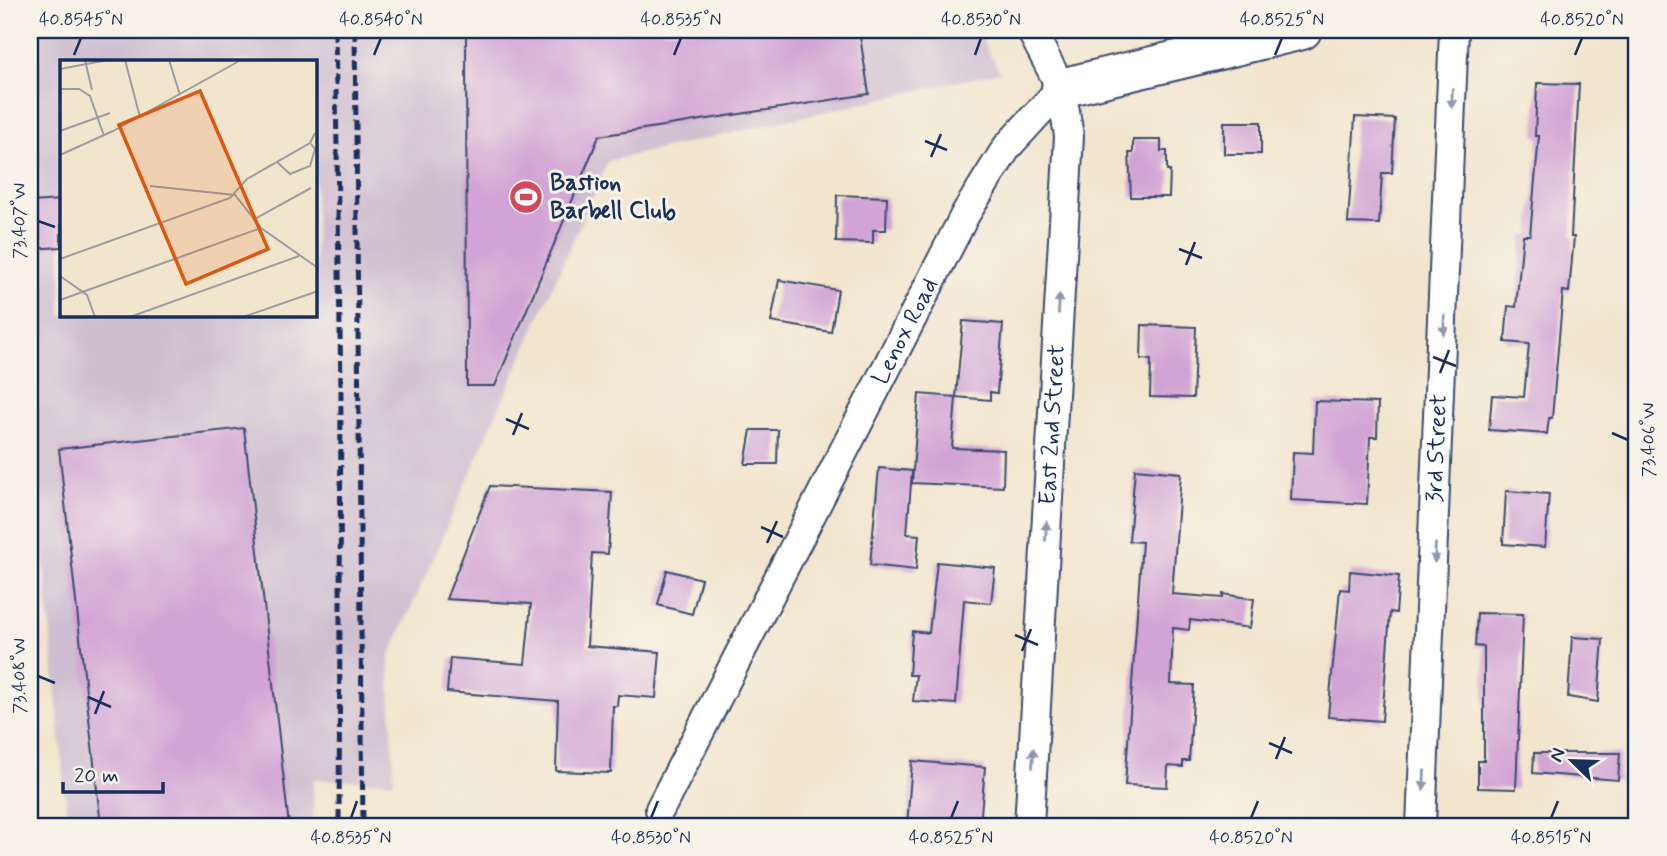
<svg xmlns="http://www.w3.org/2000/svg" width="1667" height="856" font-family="Mynerve,sans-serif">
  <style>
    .industrial { fill: #cfbed0; fill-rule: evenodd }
    .building { fill: #d2a4d5 }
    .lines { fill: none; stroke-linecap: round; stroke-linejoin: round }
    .street-casing { stroke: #3b4a6f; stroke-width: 32 }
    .secondary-casing { stroke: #3b4a6f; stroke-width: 42 }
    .street { stroke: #fff; stroke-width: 28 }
    .secondary { stroke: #fff; stroke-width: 38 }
    .rail { stroke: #1b2f5e; stroke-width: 5; stroke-dasharray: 10 5; stroke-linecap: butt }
    .oneway { fill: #8d97ae }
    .ticks { fill: none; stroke: #1b2f5e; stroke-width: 2.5 }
    .labels { text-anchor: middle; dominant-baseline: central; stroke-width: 6; stroke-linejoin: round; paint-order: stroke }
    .poi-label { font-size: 24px; font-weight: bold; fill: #1b2f5e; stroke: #f7f3e8; text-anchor: start }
    .street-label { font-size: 24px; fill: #1b2f5e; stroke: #f7f3e8 }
    .inset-road { fill: none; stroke: #9c9ca1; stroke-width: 2 }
    .view { fill: #de5710; fill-opacity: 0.15; stroke: #de5710; stroke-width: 3.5 }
    .inset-edge { fill: none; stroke: #1b2f5e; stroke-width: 3.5 }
    .neatline { fill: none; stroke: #1b2f5e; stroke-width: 2.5 }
    .ticks-label { font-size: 18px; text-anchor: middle; fill: #1b2f5e }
  </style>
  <rect width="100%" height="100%" fill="#f7f3e8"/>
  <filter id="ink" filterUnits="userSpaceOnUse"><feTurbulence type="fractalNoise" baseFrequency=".0143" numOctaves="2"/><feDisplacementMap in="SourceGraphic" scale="14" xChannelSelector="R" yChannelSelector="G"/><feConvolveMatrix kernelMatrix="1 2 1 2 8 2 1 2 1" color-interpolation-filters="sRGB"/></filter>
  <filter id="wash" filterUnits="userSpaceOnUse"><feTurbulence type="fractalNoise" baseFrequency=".00686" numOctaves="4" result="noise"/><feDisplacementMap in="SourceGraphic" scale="28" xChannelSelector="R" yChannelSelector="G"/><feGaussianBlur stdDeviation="1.57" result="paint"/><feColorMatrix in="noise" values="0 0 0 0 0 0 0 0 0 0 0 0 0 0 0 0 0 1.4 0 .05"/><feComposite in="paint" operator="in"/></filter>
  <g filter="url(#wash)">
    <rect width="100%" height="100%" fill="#f2e5cd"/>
    <path class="industrial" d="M30,30H977L1000,72L608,161L389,658L394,782L313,779V826H68L30,408ZM61,61H315V315H61Z"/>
    <g id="blocks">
      <path class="building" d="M466,30H859L869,94L599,136L495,386H467Z
        M1537,83L1579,84L1571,237H1574L1569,292L1563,291L1552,418H1549L1547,434L1489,430L1492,395L1524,397L1529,344L1505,342L1508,306L1516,307L1523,235H1530L1539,136H1535Z
        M1355,117L1395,119L1392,173H1382L1379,224L1348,223Z
        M1224,122H1261V154H1224Z
        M1133,140H1161V151H1167V171H1170L1169,197H1131L1129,153H1133Z
        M837,195L887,197L886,230H873V243L836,242Z
        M61,200V247L30,249V202Z
        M779,280L838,290L831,332L771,322Z
        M963,321L1003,324L997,393L990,392V400L956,397L952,448L1004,450L1003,487L912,483L919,394L956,397Z
        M1142,325L1196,327L1193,398L1150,397L1151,360L1141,359Z
        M1315,401L1378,403L1377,437H1370L1367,504L1291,500L1293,452L1313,453Z
        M244,428L289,826H101L59,449Z
        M751,430H778L777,464H745Z
        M879,468L912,471L907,534L919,535L916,570L870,565Z
        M1135,469L1181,473L1172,594L1223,598V594L1254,599L1250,628L1190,620L1189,630L1173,628L1171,684L1194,685L1189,761H1183V767L1168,766L1167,787L1125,785L1142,542L1129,541Z
        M490,486L612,492L608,554L592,553L587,646L660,652L656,698L618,695L617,706H613L611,773L556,771L558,701L447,692L450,658L525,664L531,604L446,599Z
        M1506,491L1549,494L1545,547L1503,544Z
        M937,562L995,568L991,603L964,600L956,704L913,701L916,675H909L912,631L929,633Z
        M667,570L701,579L692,614L658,605Z
        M1350,571L1399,576L1396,613L1390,612L1382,721L1328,717L1340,589L1349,590Z
        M1477,613L1523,614L1516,789L1478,788V761H1484V647L1475,646Z
        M1572,637L1603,639L1598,702L1568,697Z
        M1534,753H1620L1618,780L1533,773Z
        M912,761L985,767L980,826H907Z"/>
    </g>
  </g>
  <g filter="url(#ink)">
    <use href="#blocks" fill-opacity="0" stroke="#3b4a6f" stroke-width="2"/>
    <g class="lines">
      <g class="street-casing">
        <g id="street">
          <path id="s1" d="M660,809L966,213L1007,147L1061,88"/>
          <path id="s2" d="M1029,826L1069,136L1061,88L1031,30"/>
          <path id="s3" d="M1421,826L1454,30"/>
        </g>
      </g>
      <g class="secondary-casing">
        <path id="secondary" d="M1061,88L1302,30"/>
      </g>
      <use href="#street" class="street"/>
      <use href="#secondary" class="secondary"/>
      <path class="rail" d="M335,30L341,389L339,826
        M355,30L363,826"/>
    </g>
    <defs><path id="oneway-solid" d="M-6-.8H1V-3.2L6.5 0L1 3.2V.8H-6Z" transform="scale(1.75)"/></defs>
    <g class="oneway">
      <use href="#oneway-solid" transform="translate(1452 98) rotate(92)"/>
      <use href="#oneway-solid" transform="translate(1059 304) rotate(-87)"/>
      <use href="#oneway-solid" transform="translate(1444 325) rotate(92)"/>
      <use href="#oneway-solid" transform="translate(1046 531) rotate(-87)"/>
      <use href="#oneway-solid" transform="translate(1435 553) rotate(93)"/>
      <use href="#oneway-solid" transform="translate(1033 758) rotate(-87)"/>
      <use href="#oneway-solid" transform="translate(1424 780) rotate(93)"/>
    </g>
  </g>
  <path class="ticks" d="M74,55L81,38M374,55L381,38M674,55L681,38M975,55L981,38M1275,55L1282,38M1575,55L1582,38M925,141L947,150M931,157L941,134M38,221L55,227M1179,249L1202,258M1186,265L1195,242M1433,357L1456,366M1440,373L1449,350M506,419L529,429M1612,433L1628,440M513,435L522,413M761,527L783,537M767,543L777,521M1015,635L1038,645M1022,651L1031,629M38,676L55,683M88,697L111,707M95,714L104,691M1269,743L1292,753M1276,759L1285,737M351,818L357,801M651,818L658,801M951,818L958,801M1251,818L1258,801M1551,818L1558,801"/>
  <defs>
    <g id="stadium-disc" transform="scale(1.75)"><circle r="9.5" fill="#d1495b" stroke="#f7f3e8"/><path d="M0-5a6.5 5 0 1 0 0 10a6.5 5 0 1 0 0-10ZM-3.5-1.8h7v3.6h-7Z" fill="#fff"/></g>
  </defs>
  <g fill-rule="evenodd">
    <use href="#stadium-disc" x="526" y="197"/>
  </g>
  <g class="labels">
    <g class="poi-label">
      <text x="550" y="183">Bastion<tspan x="550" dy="28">Barbell Club</tspan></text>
    </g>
    <g class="street-label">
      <text stroke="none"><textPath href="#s1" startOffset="537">Lenox Road</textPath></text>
      <text stroke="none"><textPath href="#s2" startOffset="402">East 2nd Street</textPath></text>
      <text stroke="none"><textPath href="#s3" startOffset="378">3rd Street</textPath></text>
    </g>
  </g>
  <g transform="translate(60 60)">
    <rect width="257" height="257" fill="#f2e5cd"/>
    <path class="inset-road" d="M25,0L32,30M65,0L80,57M109,0L120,35M0,9L48,0M0,29H19L30,36L44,76M0,71L50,53M0,95L53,71L181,0M217,102L230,114L250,106L255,89L251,84M90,126L175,135L201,168L258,208M193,160L251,128M0,199L170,138L187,119L250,83L255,73M0,216L27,235L35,257M0,240L201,168M70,257L239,196M183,257L258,231"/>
    <path class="view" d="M140,31L208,189L126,224L59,65Z"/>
    <rect width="257" height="257" class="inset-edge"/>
  </g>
  <rect width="1667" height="856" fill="none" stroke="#f7f3e8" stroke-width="77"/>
  <g transform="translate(1572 761) rotate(293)" stroke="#f7f3e8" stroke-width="5" paint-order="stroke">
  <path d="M0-5L12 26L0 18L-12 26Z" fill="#1b2f5e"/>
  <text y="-10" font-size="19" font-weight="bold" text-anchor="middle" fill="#1b2f5e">N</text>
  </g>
  <path d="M63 782v10h100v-10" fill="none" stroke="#1b2f5e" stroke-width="3.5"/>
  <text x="74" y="782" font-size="21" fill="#1b2f5e" stroke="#f7f3e8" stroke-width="5" paint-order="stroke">20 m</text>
  <rect x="38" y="38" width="1590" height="780" class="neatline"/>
  <g class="ticks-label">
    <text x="81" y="25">40.8545°N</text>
    <text x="381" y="25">40.8540°N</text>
    <text x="681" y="25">40.8535°N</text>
    <text x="981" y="25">40.8530°N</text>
    <text x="1282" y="25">40.8525°N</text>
    <text x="1582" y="25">40.8520°N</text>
    <text transform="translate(19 221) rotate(-90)" y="6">73.407°W</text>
    <text transform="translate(1648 440) rotate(-90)" y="6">73.406°W</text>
    <text transform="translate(19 676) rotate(-90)" y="6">73.408°W</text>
    <text x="351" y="843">40.8535°N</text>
    <text x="651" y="843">40.8530°N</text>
    <text x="951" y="843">40.8525°N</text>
    <text x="1251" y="843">40.8520°N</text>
    <text x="1551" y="843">40.8515°N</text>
  </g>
</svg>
